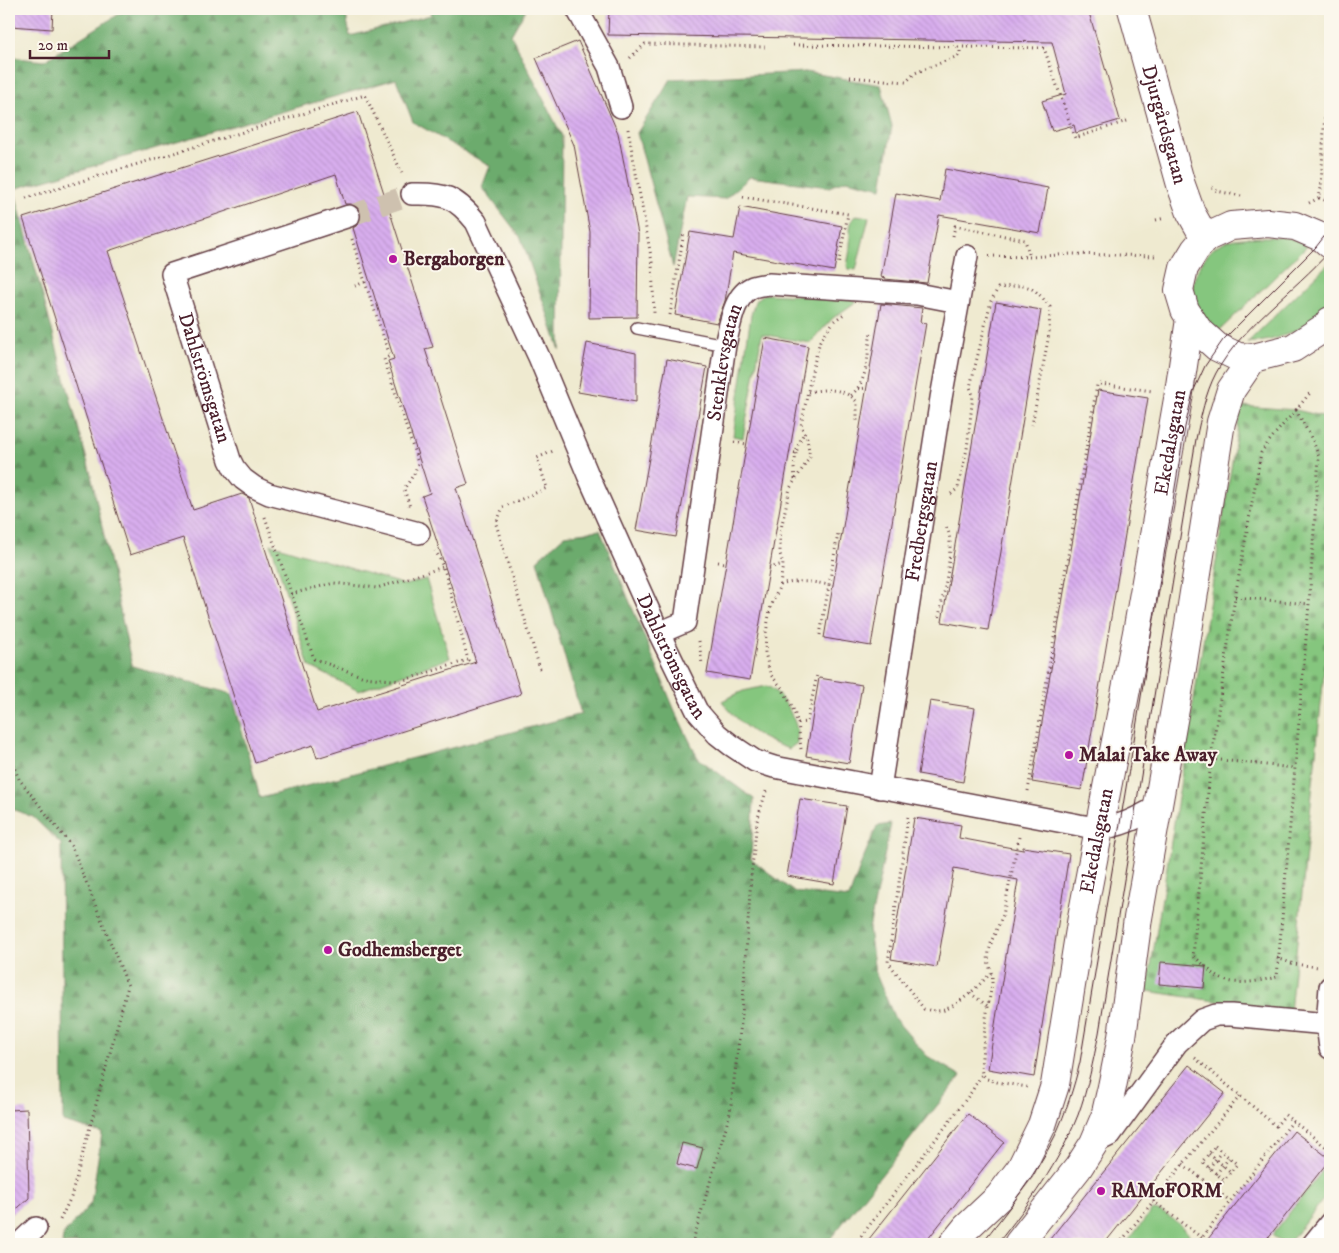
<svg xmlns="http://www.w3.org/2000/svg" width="1339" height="1253" font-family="'IM FELL DW Pica',serif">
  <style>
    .green { fill: #85c67e; stroke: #687254 }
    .forest { fill: url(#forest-firs); stroke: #5b654c }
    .cemetery { fill: url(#cemetery-stones); stroke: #687254 }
    .building { fill: url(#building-back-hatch); fill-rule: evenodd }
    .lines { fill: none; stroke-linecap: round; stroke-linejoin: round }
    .minor-tunnel { stroke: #cec1af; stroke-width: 21; stroke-dasharray: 21 11; stroke-linecap: butt }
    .service-casing { stroke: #633d44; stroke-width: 14 }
    .minor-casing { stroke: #633d44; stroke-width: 24 }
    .tertiary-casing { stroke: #633d44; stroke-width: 30 }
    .path { stroke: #633d44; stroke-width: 3; stroke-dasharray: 1 4; stroke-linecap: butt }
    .service { stroke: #fff; stroke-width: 11 }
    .minor { stroke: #fff; stroke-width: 21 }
    .tertiary { stroke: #fff; stroke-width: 28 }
    .tram { stroke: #4a1f2b; stroke-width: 1 }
    .poi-dot { fill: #b5179e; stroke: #fbf7ec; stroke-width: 2 }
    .labels { text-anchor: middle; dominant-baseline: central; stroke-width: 4; stroke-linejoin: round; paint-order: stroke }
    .street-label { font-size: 20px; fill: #4a1f2b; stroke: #fbf7ec }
    .poi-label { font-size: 20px; font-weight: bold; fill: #4a1f2b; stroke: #fbf7ec; text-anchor: start }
  </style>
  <defs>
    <pattern id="forest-firs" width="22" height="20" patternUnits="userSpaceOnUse" patternTransform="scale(1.25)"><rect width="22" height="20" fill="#6cab6d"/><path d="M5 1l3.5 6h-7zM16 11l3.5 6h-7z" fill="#5b8b5a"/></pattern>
    <pattern id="cemetery-stones" width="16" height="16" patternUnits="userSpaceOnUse" patternTransform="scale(1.25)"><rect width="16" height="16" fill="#85c67e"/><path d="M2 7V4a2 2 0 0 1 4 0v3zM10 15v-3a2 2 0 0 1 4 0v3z" fill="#6fa067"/></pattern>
    <pattern id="building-back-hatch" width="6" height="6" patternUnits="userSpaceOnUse" patternTransform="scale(1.25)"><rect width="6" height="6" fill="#d8aeee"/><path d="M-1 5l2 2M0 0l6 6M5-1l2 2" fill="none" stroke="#bb95cc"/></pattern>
  </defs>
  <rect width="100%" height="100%" fill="#fbf7ec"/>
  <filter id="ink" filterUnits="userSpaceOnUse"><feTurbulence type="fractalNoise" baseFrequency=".02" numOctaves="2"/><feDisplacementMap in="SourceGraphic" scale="10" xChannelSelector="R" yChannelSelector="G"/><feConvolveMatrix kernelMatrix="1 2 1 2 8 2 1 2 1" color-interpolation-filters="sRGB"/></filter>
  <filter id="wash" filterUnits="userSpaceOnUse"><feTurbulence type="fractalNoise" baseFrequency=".0096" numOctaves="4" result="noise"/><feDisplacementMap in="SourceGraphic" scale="20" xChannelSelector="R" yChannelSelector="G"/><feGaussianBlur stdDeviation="1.12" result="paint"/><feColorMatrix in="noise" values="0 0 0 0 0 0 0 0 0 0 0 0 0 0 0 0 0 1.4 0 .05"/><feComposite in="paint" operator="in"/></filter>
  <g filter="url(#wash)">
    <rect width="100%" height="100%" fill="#efead0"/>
    <path class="green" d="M856,215L869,217L856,270L849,269L847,266C848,259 850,252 850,246C851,235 847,223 856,215Z
      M1263,237H1286L1309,244L1219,331C1208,324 1199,311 1194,298C1188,281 1204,254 1218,245C1231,237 1248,238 1263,237Z
      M1330,262C1332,273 1332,291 1328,301C1317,326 1273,344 1248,342Z
      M764,294L848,298L857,301L833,318L810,343L762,334L743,438L733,436L751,315L755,301Z
      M271,544L405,585L426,579L450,658L359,691L309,666Z
      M766,686C779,689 795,717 797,730C797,734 797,739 797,743L789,749C759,739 741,726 722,701L743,691Z
      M1330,1161V1191L1288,1244H1283L1272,1235Z
      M1152,1210C1166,1210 1186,1229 1193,1240L1190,1244H1126Z"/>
    <path class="forest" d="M127,9H345L350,36L431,15V9H526L511,35L562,136L560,350L521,238L482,187L490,166L413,122L396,79L14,189L91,475L132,666L232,694L260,798L581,714L537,560L565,535L600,530L675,711L698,758L754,799L751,859L794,892L849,898L862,861L877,826L891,824L869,929L875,972L895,1019L927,1056L961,1076L826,1244H62L63,1235L91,1203L102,1133L63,1122L61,844L33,817L9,808V57L44,61Z
      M806,72L881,85L892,126L882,188L846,180L829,187L750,177L725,199L687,197L673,267L637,133L671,79Z"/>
    <path class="cemetery" d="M1241,406L1296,410L1330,418V615L1290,1012L1147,991Z"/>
    <g id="blocks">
      <path class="building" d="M9,9H53L52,29L9,26Z
        M609,9H1088L1120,120L1076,133L1074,125L1052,131L1042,101L1066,94L1052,42L608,35Z
        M578,41L618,133L638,234L637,317L589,318L590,232L574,145L536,58Z
        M358,112L433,347L425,349L468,484L456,488L521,694L317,758L313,745L255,763L183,538L130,555L23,218ZM336,174L345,204H351L357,206L361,213V218L359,224L353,228L394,359L388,361L430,493L422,496L476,662L317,712L249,498L242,494L193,510L108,251Z
        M945,169L1048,188L1040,233L939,215L927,283L885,279L886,278L881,277L896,193L940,201Z
        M740,207L842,226L834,271L733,253L725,301L717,323L675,315L690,232L734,239Z
        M996,302L1041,310L988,630L942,622Z
        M881,304L922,308L920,322L926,323L871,646L824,638Z
        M765,338L808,346L750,680L707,673Z
        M587,343L636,353V402L578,392Z
        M667,359L707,367L676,537L636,530Z
        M1098,390L1148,398L1082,790L1032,782Z
        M819,678L862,685L849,763L806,756Z
        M930,701L975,708L963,782L918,774Z
        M800,799L847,806L834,884L787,876Z
        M914,818L961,825L959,838L1023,850V847L1069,854L1034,1077L988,1069L1018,880L954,868L937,967L891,959Z
        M1161,962L1206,966L1204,988L1159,984Z
        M1189,1065L1225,1093L1104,1244H1046Z
        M27,1109L29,1198L9,1216V1110Z
        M968,1114L1004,1142L924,1244H865Z
        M1294,1131L1330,1159L1271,1234L1262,1244H1204Z
        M682,1143L703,1148L697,1169L677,1164Z"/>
    </g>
  </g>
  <g filter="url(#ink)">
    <use href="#blocks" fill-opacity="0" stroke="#633d44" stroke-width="1"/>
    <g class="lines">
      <path class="minor-tunnel" d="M349,216L412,194"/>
      <g class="service-casing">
        <path id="service" d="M637,328L725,345"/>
      </g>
      <g class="minor-casing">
        <g id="minor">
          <path d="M577,9L609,67L621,107"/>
          <path id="s1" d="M412,194C444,193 455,196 476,222L539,357L588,475L659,633L697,711L717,734L731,745L755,761L774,767L1079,825C1085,826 1092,828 1098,828C1119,828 1139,817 1157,807"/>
          <path id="s2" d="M349,216L172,274L230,460L234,468L243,479L254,487L269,494L419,533"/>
          <path id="s3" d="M659,633L685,622L725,345C730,327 733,295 753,287C758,285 764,285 769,284L917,294L958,302"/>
          <path id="s4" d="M880,788L941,398L967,256"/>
          <path d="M1330,987L1327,1024L1330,1048"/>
          <path d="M1094,1143L1110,1135L1177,1043L1202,1020L1216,1015H1231L1327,1024"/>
          <path d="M19,1244L36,1228"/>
          <path d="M1313,1244L1330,1223"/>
        </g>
      </g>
      <g class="tertiary-casing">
        <g id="tertiary">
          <path id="s5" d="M1132,9L1181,185L1191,213L1205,238"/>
          <path d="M1330,244L1323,238L1295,226L1268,223L1231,226L1205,238L1195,250L1184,268L1179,290L1185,310L1198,330L1217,347L1238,357L1253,358L1293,348L1327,326L1330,321"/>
          <path id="s6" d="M953,1244L966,1228L999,1197L1021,1168L1042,1125L1055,1085L1082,917L1138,627L1178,399L1190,319"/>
          <path d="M1018,1244L1078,1168L1094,1143L1105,1117L1112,1087L1122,1037L1138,918L1180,681L1221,422L1231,390L1253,358"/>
        </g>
      </g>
      <path class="path" d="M793,45L1044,48L1075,138L1130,120
        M630,58L645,44L765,47
        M850,77L906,82L915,73L958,56L960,54V51L956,46
        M628,129L652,262L654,313
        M1212,187L1217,191L1241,196
        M743,197L848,214L838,266
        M26,198L365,95L402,173
        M1319,198L1330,202
        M1309,203L1319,198L1321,188L1326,89L1330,40
        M1156,220L1165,218
        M953,236L955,226L1025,240L1030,257
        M352,239L365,282L355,286
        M989,256L1030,257L1071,254L1158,256
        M365,282L390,356L384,359L418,463L414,474L404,489L410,507
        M670,315L684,232
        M858,389L867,388
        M808,392C825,389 844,387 857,402V422
        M851,395C869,381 867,353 871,332
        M1296,410L1313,441L1319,457L1309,604L1277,977C1260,981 1233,987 1218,977C1209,971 1202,962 1193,956L1211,759L1235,597L1261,453C1271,437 1284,424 1296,410Z
        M1296,410L1310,393
        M734,442L747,444
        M789,452L796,453L799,443L804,433
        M795,479L794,468L796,453
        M951,494L958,488L967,449L973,395L970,387L991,301L998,288C1027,284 1031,283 1050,307L1049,334L1032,425
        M265,517L314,659L364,677L401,681L468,660L445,572L439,557L435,551
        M718,562L726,563
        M769,568L783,564
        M780,585C797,580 811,581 829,585L838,534
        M291,594L334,583L377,588L443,567
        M1235,597L1309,604
        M939,617C942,598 957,541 946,527
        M820,635L829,585
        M699,641L702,664
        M540,669L496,524L503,507L547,488L537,458L553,451
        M798,723L807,722L817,675
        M801,749L798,723L792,706L782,688L770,674L765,652L766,633L770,609L780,585L783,564L780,554V533L790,488L810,457L807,438L801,426L812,371L820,341L834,321L844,314
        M9,755L19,779L72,847L128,986L71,1197L59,1222
        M1211,759L1294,768
        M1028,791L1097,385L1100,384L1153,391
        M908,817L888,962L924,1009C930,1010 938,1012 944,1010C962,1003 978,986 991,973
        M1019,837L1003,915L992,940L989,951L988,960L992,976V984L986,1018L981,1066L982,1074L987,1079L997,1082L1027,1087
        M1277,958L1294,964L1318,967
        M970,993L989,1007
        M1195,1058L1276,1126L1285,1115L1330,1150
        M1215,1146L1237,1164L1224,1180L1202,1162Z
        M1209,1154L1231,1172
        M1183,1164L1230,1201
        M1209,1168L1221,1152
        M1216,1174L1229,1158
        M1216,1190L1224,1180
        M1153,1201L1202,1238
        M1268,1237L1277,1244
        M692,1244L730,1113L742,1015L751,877L757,821L767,788
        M855,1244L949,1122L972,1091L982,1074
        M1119,1244L1183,1164L1240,1096
        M1197,1244L1293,1121"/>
      <use href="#service" class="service"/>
      <use href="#minor" class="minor"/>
      <use href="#tertiary" class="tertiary"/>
      <path class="tram" d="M981,1244C1008,1210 1036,1175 1055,1136C1066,1112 1074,1087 1080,1062L1136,728L1162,567L1185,427L1193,392L1205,366L1223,340L1316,247L1330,229
        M997,1244C1029,1204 1059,1163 1078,1115C1088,1088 1093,1061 1099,1033L1196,439C1201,417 1205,394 1216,373C1241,327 1294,291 1330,251"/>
    </g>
  </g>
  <g class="poi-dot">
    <circle cx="393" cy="259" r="5"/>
    <circle cx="1069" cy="755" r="5"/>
    <circle cx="328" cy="950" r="5"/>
    <circle cx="1101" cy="1191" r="5"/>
  </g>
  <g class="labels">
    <g class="street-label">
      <text stroke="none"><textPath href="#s5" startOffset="120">Djurgårdsgatan</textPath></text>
      <text stroke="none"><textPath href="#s3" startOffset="291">Stenklevsgatan</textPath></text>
      <text stroke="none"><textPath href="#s2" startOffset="295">Dahlströmsgatan</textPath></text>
      <text stroke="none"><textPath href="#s6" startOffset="845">Ekedalsgatan</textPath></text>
      <text stroke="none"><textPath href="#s4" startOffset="270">Fredbergsgatan</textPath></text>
      <text stroke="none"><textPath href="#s1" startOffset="550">Dahlströmsgatan</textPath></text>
      <text stroke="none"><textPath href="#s6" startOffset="440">Ekedalsgatan</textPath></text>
    </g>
    <g class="poi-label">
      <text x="403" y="259">Bergaborgen</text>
      <text x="1079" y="755">Malai Take Away</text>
      <text x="338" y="950">Godhemsberget</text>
      <text x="1111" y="1191">RAMoFORM</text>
    </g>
  </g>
  <rect width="1339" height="1253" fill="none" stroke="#fbf7ec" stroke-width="30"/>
  <path d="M30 50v8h79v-8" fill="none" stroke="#4a1f2b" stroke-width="2.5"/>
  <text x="38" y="50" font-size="15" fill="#4a1f2b" stroke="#fbf7ec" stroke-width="4" paint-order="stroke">20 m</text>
</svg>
